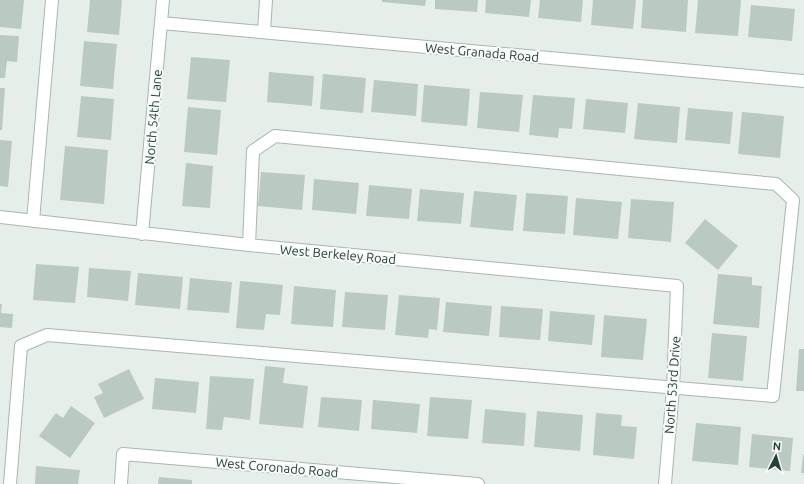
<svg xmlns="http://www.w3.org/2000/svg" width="804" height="484" font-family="Ubuntu,sans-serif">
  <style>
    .building { fill: #bbc9c3 }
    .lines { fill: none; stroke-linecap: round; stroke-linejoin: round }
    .minor-casing { stroke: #a8b6b1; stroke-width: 14 }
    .minor { stroke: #fff; stroke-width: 12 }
    .labels { text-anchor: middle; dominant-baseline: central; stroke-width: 4; stroke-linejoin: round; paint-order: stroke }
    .street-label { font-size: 13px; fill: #254038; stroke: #f7fbf9 }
  </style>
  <rect width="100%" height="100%" fill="#e6eeea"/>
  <path class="building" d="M0,0H24L21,29L0,27Z
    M90,0H122L119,35L87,32Z
    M382,0H426L425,6L382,2Z
    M435,0H478L477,12L435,9Z
    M486,0H531L529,17L485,13Z
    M540,0H583L581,22L538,18Z
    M593,0H636L633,29L591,25Z
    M643,0H688L686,32L641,28Z
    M698,0H741L738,36L695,33Z
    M751,5L795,9L792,41L748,37Z
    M0,35L19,36L17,62L7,61L5,78H0Z
    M84,41L117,44L113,89L80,86Z
    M191,57L230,60L226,102L187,99Z
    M269,72L314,76L312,106L267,102Z
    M323,74L366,78L363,113L320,109Z
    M374,80L418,84L416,116L371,112Z
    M424,85L470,89L467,126L421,122Z
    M0,88H5L2,130H0Z
    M480,92L523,95L519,132L477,128Z
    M533,95L575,98L572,129L559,128L558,138L529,135Z
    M81,96L114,99L111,140L77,137Z
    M586,99L628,103L625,133L583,129Z
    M638,103L680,107L677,143L634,139Z
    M188,107L221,110L217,155L184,152Z
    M688,108L733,112L730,144L685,140Z
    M742,112L784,116L780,158L738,154Z
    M0,140L12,141L8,187L0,186Z
    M65,146L108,150L104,204L60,200Z
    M186,163L213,166L210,208L182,206Z
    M261,172L305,175L302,210L258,206Z
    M314,179L359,183L356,214L312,210Z
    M369,185L412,189L409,219L366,216Z
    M420,189L464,193L461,224L417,221Z
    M474,191L517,195L513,231L470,227Z
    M526,193L568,196L565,234L523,231Z
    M576,198L622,202L618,239L573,235Z
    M631,199L674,202L671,242L628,238Z
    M705,219L738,246L718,270L685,243Z
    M36,264L79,267L75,303L33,300Z
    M89,268L131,271L128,301L87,297Z
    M138,273L183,277L180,309L135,305Z
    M718,274L752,277V285L762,286L759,328L713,324Z
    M190,278L232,282L229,313L187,310Z
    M240,281L283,285L280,315L266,314L264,330L236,328Z
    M294,286L336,290L333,327L291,324Z
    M345,292L388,295L385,330L342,327Z
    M399,295L440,298L437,330L429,329L428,338L395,335Z
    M446,302L492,306L489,336L443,332Z
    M0,304H2L1,313L13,314L12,328L0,327Z
    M501,306L543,309L540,340L499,337Z
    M550,311L595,315L592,345L548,341Z
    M604,315L647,319L643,360L601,357Z
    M712,333L747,336L743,381L708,378Z
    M799,349H804V391H796Z
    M265,366L285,368L283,383L308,386L303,428L259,424Z
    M129,369L144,399L104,418L94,397L103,393L98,384Z
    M210,376L254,379L250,420L224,417L222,430L206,429Z
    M155,378L199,382L196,413L152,409Z
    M321,397L362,400L359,431L318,427Z
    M430,397L472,400L468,439L427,436Z
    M373,400L420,404L417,433L371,429Z
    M71,406L95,423L70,458L39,436L56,413L63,418Z
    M485,409L526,413L524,446L482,443Z
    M537,411L583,415L580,451L534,447Z
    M596,413L622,415L621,426L637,427L634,459L593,455Z
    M696,423L741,427L738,465L692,461Z
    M752,434L793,438L790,471L749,467Z
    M803,455H804V473H801Z
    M36,466L80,470L78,484H35Z
    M159,477L192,480V484H158Z"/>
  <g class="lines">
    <g class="minor-casing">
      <path id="minor" d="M161,23L804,81
        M264,32L266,0
        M0,217L249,245L677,286L673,388L665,484
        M33,221L52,0
        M142,234L163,0
        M10,484L21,346L47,335L773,396L793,200L776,184L275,136L253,151L249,245
        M121,484L123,454L478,484"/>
    </g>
    <use href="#minor" class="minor"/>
  </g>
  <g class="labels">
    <g class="street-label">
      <text transform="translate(482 52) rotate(5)">West Granada Road</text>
      <text transform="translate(153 117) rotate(-85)">North 54th Lane</text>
      <text transform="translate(338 254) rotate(5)">West Berkeley Road</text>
      <text transform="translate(672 385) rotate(-86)">North 53rd Drive</text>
      <text transform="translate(277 467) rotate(5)">West Coronado Road</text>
    </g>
  </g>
  <g transform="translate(776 456) rotate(5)" stroke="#f7fbf9" stroke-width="3" paint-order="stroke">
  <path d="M0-3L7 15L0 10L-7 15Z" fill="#254038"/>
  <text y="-6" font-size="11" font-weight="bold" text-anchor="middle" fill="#254038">N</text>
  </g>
</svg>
